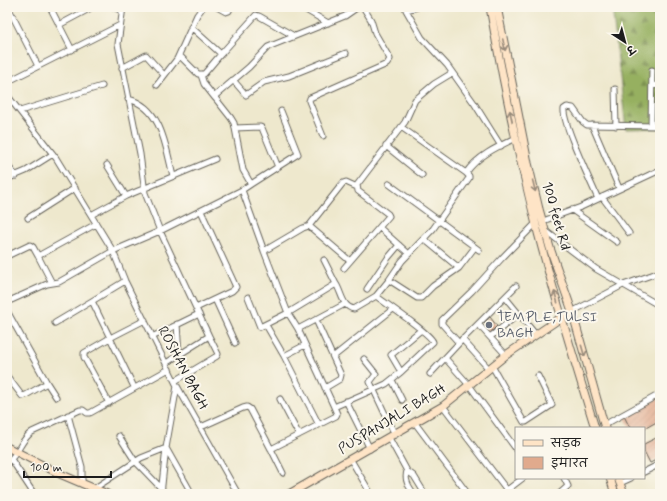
<svg xmlns="http://www.w3.org/2000/svg" width="667" height="501" font-family="Mynerve,'Playpen Sans Deva',sans-serif">
  <style>
    .built { fill: #f7cfd1 }
    .forest { fill: url(#forest-firs); stroke: #59663e }
    .building { fill: url(#building-hatch) }
    .lines { fill: none; stroke-linecap: round; stroke-linejoin: round }
    .street-casing { stroke: #66635a; stroke-width: 7 }
    .secondary-casing { stroke: #66635a; stroke-width: 9 }
    .street { stroke: #fff; stroke-width: 5 }
    .secondary { stroke: #fee4c6; stroke-width: 7 }
    .oneway { stroke: #988a7a }
    .worship-dot { fill: #6b7280; stroke: #fbf7ec; stroke-width: 1.5 }
    .labels { text-anchor: middle; dominant-baseline: central; stroke-width: 4; stroke-linejoin: round; paint-order: stroke }
    .street-label { font-size: 14px; fill: #1c1c1c; stroke: #fbf7ec }
    .worship-label { font-size: 14px; fill: #5b616d; stroke: #fbf7ec; text-anchor: start }
  </style>
  <defs>
    <pattern id="forest-firs" width="22" height="20" patternUnits="userSpaceOnUse"><rect width="22" height="20" fill="#96b061"/><path d="M5 1l3.5 6h-7zM16 11l3.5 6h-7z" fill="#7a8e4f"/></pattern>
    <pattern id="building-hatch" width="6" height="6" patternUnits="userSpaceOnUse"><rect width="6" height="6" fill="#e1aa8d"/><path d="M-1 1l2-2M0 6l6-6M5 7l2-2" fill="none" stroke="#c09279"/></pattern>
  </defs>
  <rect width="100%" height="100%" fill="#fbf7ec"/>
  <filter id="ink" filterUnits="userSpaceOnUse"><feTurbulence type="fractalNoise" baseFrequency=".025" numOctaves="2"/><feDisplacementMap in="SourceGraphic" scale="8" xChannelSelector="R" yChannelSelector="G"/><feConvolveMatrix kernelMatrix="1 2 1 2 8 2 1 2 1" color-interpolation-filters="sRGB"/></filter>
  <filter id="wash" filterUnits="userSpaceOnUse"><feTurbulence type="fractalNoise" baseFrequency=".012" numOctaves="4" result="noise"/><feDisplacementMap in="SourceGraphic" scale="16" xChannelSelector="R" yChannelSelector="G"/><feGaussianBlur stdDeviation="0.9" result="paint"/><feColorMatrix in="noise" values="0 0 0 0 0 0 0 0 0 0 0 0 0 0 0 0 0 1.4 0 .05"/><feComposite in="paint" operator="in"/></filter>
  <g filter="url(#wash)">
    <rect width="100%" height="100%" fill="#eee8cd"/>
    <path class="built" d="M70,488L92,494H55Z"/>
    <path class="forest" d="M612,7H660V128L626,129Z"/>
    <g id="blocks">
      <path class="building" d="M490,317L497,326L490,333L482,325Z
        M660,397V420L644,429L630,428L624,416Z
        M660,436V458L650,463L644,451V444Z"/>
    </g>
  </g>
  <g filter="url(#ink)">
    <use href="#blocks" fill-opacity="0" stroke="#66635a" stroke-width="1"/>
    <g class="lines">
      <g class="street-casing">
        <path id="street" d="M8,7L38,66
          M50,7L72,50
          M114,7L122,11
          M123,7L118,44L140,154L145,193L160,231L209,336
          M217,7L226,12L229,11L230,7
          M301,7L328,23
          M417,7L406,10L422,38L447,65L474,103L501,146
          M59,25L89,9
          M221,54L256,15L259,16L294,36
          M179,55L198,74H204L221,54L191,27
          M122,68L146,55L164,75
          M201,75L204,84L215,98
          M233,80L246,95L264,82L289,76L346,53
          M7,82L120,25
          M157,85L177,59L197,15L203,7
          M652,85L660,86
          M615,89L616,126
          M7,95L56,158L113,251L125,281L177,386L238,494
          M128,99C162,107 166,148 173,176
          M20,111L102,86
          M592,125L619,188
          M651,126L652,70
          M235,128L260,127L262,128L278,167
          M323,136L309,101L310,98L387,64L390,59L375,33L371,20L363,7
          M386,146L422,175
          M7,165L16,176
          M107,165L126,196
          M466,173C477,156 499,146 516,138
          M7,179L26,171L53,154
          M251,184L298,154L281,111
          M389,184L479,250
          M242,190L264,251L288,313L260,327L248,297
          M602,197L629,233
          M598,199C591,182 562,123 564,109L567,107L573,108L583,122L587,125L660,126
          M572,210L617,242
          M91,215L126,196L215,159
          M28,218L75,188
          M543,221L581,207L660,170
          M309,226L343,183L346,182L357,187
          M380,228L409,254
          M547,232L596,269L660,306
          M424,239L459,268
          M264,251L303,228L309,226L350,261
          M7,256L30,245L33,247L38,256
          M324,260L336,284
          M344,268L389,216L388,214L358,191L357,185L405,122L415,100L434,84L452,73
          M389,280L417,298H421L433,286L459,268L475,247
          M125,281L92,301L134,387
          M52,283L38,256L96,224
          M367,289L388,258L399,245
          M376,296L389,280L402,261L433,229L469,178V176L466,173L401,127
          M505,297L536,335
          M215,299L235,343
          M7,302L47,284L59,282L113,251L160,231L242,190L251,184L243,170L234,123L231,118L216,99L215,96L249,67L268,47L345,16L358,7
          M196,308L232,291L236,287L201,211
          M7,311L47,383L26,395L22,396L7,376
          M562,317L623,285L660,272
          M316,320L341,375L340,379L325,388
          M55,323L92,301
          M177,324L179,355
          M478,324L506,355
          M266,325L284,356
          M298,329L334,407
          M152,337L199,314
          M490,337L519,314
          M462,339L489,369
          M459,343L442,324V320L472,291L502,258L536,223
          M305,345L284,356L319,425
          M333,357L393,309
          M445,358L459,343L516,286
          M364,359L376,374L370,382L395,435
          M166,363L209,336L218,354L217,356L175,381
          M492,366L524,422H526L552,405L538,376
          M401,372L391,355L421,330
          M430,374L445,358L469,385L516,449
          M392,380L402,400
          M47,383L56,397
          M177,386L166,448L192,494
          M280,399L299,435
          M346,401L370,449
          M109,403L84,357V353L110,338L145,320
          M443,406L507,490
          M68,415L82,467V484
          M415,423L468,494
          M604,425L660,394
          M201,427L243,408L247,407L250,409L271,449
          M119,436L135,461L162,489
          M389,438L407,471L414,476L425,494
          M11,459L34,494
          M351,460L371,494
          M7,462C19,455 20,440 32,432L80,410H83L87,413H90L169,369
          M407,471C404,480 409,487 414,494
          M644,472L660,464
          M283,473L271,449L336,416L337,414L334,407L386,384L401,372L433,342C431,334 385,303 376,296L354,309C342,307 342,293 336,284L288,313L298,329L345,304
          M620,483L631,478
          M95,488L141,458L166,448L161,494
          M502,494L523,478
          M559,494L568,486L564,478"/>
      </g>
      <g class="secondary-casing">
        <path id="secondary" d="M490,7C503,83 519,158 538,233C555,298 575,363 595,428
          M497,7L528,163L539,209L550,248L572,311L605,428
          M7,447L60,474L107,494
          M610,478L615,494
          M618,478L624,494
          M289,494L443,406L506,355L562,317"/>
      </g>
      <use href="#street" class="street"/>
      <use href="#secondary" class="secondary"/>
    </g>
    <defs><path id="oneway-shaft" d="M-6 0H5M1.5-3L5.5 0L1.5 3" fill="none" stroke-width="1.6" stroke-linecap="round" stroke-linejoin="round"/></defs>
    <g class="oneway">
      <use href="#oneway-shaft" transform="translate(504 45) rotate(78)"/>
      <use href="#oneway-shaft" transform="translate(511 116) rotate(-102)"/>
      <use href="#oneway-shaft" transform="translate(534 186) rotate(76)"/>
      <use href="#oneway-shaft" transform="translate(556 297) rotate(-106)"/>
      <use href="#oneway-shaft" transform="translate(583 351) rotate(74)"/>
    </g>
  </g>
  <circle class="worship-dot" cx="489" cy="325" r="4"/>
  <g class="labels">
    <g class="street-label">
      <text transform="translate(556 216) rotate(74)">100 feet Rd</text>
      <text transform="translate(183 368) rotate(62)">ROSHAN BAGH</text>
      <text transform="translate(392 419) rotate(-31)">PUSPANJALI BAGH</text>
    </g>
    <g class="worship-label">
      <text x="497" y="317">TEMPLE,TULSI<tspan x="497" dy="16">BAGH</tspan></text>
    </g>
  </g>
  <rect width="667" height="501" fill="none" stroke="#fbf7ec" stroke-width="24"/>
  <rect x="515" y="427" width="130" height="52" fill="#fbf7ec" stroke="#a29f99"/>
  <rect x="523" y="440" width="20" height="6" fill="#fee4c6" stroke="#a29f99"/>
  <text x="551" y="447" font-size="12" fill="#1c1c1c">सड़क</text>
  <rect x="523" y="457" width="20" height="12" fill="#e1aa8d" stroke="#a29f99"/>
  <text x="551" y="467" font-size="12" fill="#1c1c1c">इमारत</text>
  <g transform="translate(625 42) rotate(144)" stroke="#fbf7ec" stroke-width="3" paint-order="stroke">
  <path d="M0-3L7 15L0 10L-7 15Z" fill="#1c1c1c"/>
  <text y="-6" font-size="11" font-weight="bold" text-anchor="middle" fill="#1c1c1c">उ</text>
  </g>
  <path d="M24 471v6h87v-6" fill="none" stroke="#1c1c1c" stroke-width="2"/>
  <text x="30" y="471" font-size="12" fill="#1c1c1c" stroke="#fbf7ec" stroke-width="3" paint-order="stroke">100 m</text>
</svg>
